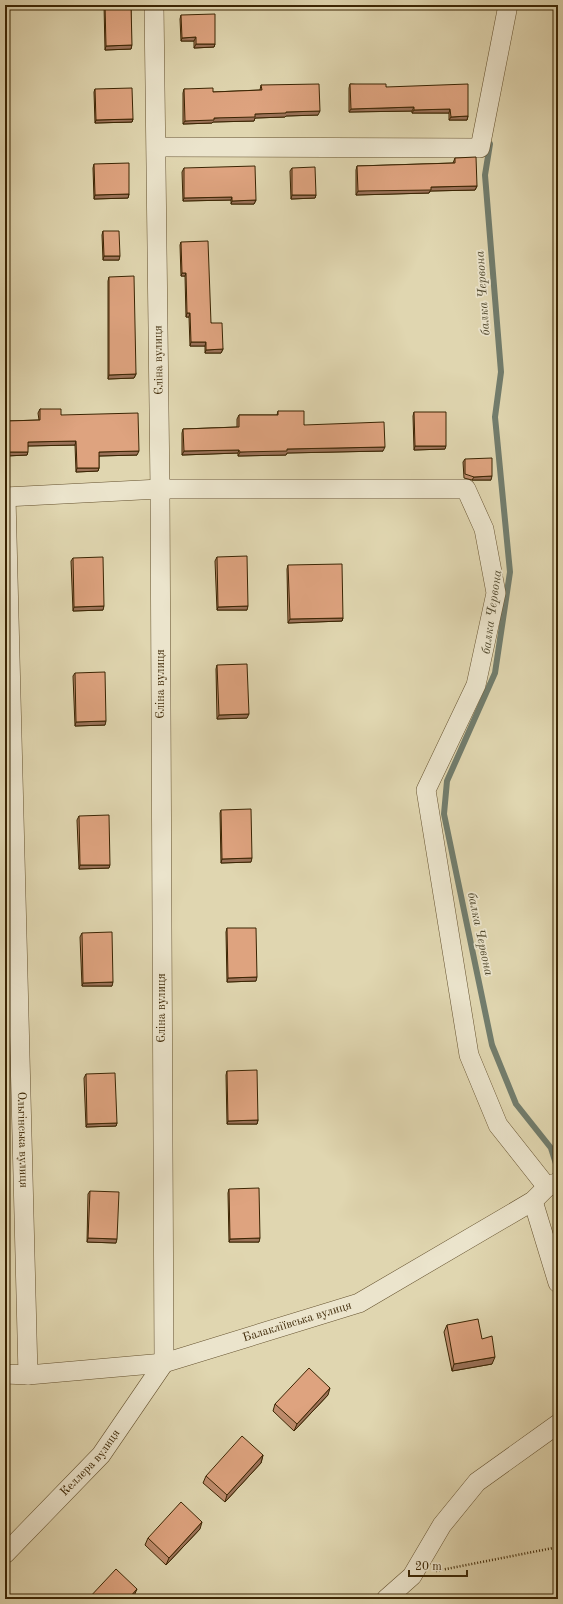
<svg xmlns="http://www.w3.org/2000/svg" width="563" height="1604" font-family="'Old Standard TT',serif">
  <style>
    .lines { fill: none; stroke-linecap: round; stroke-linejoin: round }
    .stream { stroke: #727d6d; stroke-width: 6 }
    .minor-casing { stroke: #64512e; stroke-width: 20 }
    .path { stroke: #3b2503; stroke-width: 2.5; stroke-dasharray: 1 2; stroke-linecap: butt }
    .minor { stroke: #ebe4cc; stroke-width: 19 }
    .wall { fill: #bf8c6d; stroke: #3b2503 }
    .shaded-wall { fill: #9b7259; stroke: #3b2503 }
    .building { fill: #dea37f; stroke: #3b2503 }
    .labels { text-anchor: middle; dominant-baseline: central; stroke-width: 3.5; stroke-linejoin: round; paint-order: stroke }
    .street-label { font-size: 12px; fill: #3b2503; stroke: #ebe4cc }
    .water-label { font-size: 13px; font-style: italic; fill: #524a2f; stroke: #ebe4cc }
  </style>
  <rect width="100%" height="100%" fill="#e0d6b0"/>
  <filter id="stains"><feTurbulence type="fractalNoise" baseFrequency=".005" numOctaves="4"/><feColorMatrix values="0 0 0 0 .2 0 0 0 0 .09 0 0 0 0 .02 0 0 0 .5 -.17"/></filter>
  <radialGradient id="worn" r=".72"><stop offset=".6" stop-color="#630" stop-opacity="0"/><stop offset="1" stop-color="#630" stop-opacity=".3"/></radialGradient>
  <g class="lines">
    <path class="stream" d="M490,144L485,175L501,372L495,417L510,572L495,673L447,781L444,814L492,1045L516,1104L551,1148L558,1170"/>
    <g class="minor-casing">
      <g id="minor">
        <path d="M157,147L480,148L508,5"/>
        <path d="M5,497L160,489H466L484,529L496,593L476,685L426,790L469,1055L498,1125L547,1187"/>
        <path id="s1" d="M6,497L28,1375"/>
        <path d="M533,1201L558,1283"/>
        <path id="s2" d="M5,1374L28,1375L164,1363L359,1303L533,1201L547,1187L558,1182"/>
        <path id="s3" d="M5,1554L101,1455L164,1363L160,489L154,5"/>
        <path d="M386,1599L412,1576L442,1525L477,1482L558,1424"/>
      </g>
    </g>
    <path class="path" d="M436,1571L558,1547"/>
    <use href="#minor" class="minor"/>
  </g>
  <path class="wall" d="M104,5H131V49L105,50Z
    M181,15L215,44L214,47L194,48V41H181L180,19Z
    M350,84L386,87L468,116L467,120H449V113H412V111L349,112V88Z
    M261,85L318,115L286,116L285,117L255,118L254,121L213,122L212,123L183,124V93L184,89L213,92L260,90Z
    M95,89L133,119L132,122L95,123L94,92Z
    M455,158L477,186L475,190L430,191L429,193L356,195V170L357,166L453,163Z
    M94,164L129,194L128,198L94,199L93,168Z
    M184,168L256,200L254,204H231V200L183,201L182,172Z
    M292,168L316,195L315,198L291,199L290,171Z
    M103,231L119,260H103L102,235Z
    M181,242L211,323L223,349L221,353H205V346H190L189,317H186L185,276H181L180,245Z
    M109,277L136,374L134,378L108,379V281Z
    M40,409L61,415L137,455L99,456V468L98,471L76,472L75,445L28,446L27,455L6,456L5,424L7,421L39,420L38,413Z
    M278,411L304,425L383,451L287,453L286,455L238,456V453L182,455V433L183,429L237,427V419L239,415H277Z
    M414,412L445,449L414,450L413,416Z
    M465,459L491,480H472L464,478L463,462Z
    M217,557L247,610H217L215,561Z
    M73,558L103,610L73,611L71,561Z
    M288,565L343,618L342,621L288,623L287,569Z
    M217,665L247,718L217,719L216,669Z
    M75,673L105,725L75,726L73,676Z
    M221,810L251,862L221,863L220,813Z
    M79,816L109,868L79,869L77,820Z
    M227,928L256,981L227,982L226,932Z
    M82,933L112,986H82L80,937Z
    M227,1071L258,1120L257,1124H227L226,1075Z
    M86,1074L117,1123L116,1126L86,1127L84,1078Z
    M229,1189L259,1242H229L228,1193Z
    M90,1191L116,1243L87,1242L88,1194Z
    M447,1325L482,1339L492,1364L452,1371L444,1332Z
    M328,1395L294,1431L273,1411L275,1404Z
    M263,1455L261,1463L225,1502L203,1483L206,1476Z
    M200,1529L166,1565L145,1545L148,1538Z"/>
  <path class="shaded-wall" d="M196,37L194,41H181L182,38Z
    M196,44H215L214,47L194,48Z
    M132,45L131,49L105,50L106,46Z
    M414,107L412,111L349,112L351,109Z
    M450,109L449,113H412L414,110Z
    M320,111L318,115L286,116L285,117L255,118L254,121L213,122L212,123L183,124L185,121L255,114L286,112Z
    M468,116L467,120H449L451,117Z
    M133,119L132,122L95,123L96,120Z
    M477,186L475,190L430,191L429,193L356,195L358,191L431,187Z
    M129,194L128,198L94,199L95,195Z
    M292,195H316L315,198L291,199Z
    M232,197L231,200L183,201L184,198Z
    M256,200L254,204H231L232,201Z
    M104,256H120L119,260H103Z
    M182,273H186L185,276H181Z
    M187,313H190L189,317H186Z
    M191,342H206L205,346H190Z
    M223,349L221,353H205L206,350Z
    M136,374L134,378L108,379L109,375Z
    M76,441L75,445L26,446L28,442Z
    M415,446H446L445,449L414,450Z
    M385,447L383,451L287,453L286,455L238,456L240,452L287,449Z
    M239,450L238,453L182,455L184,451Z
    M139,451L137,455L98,456L99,452Z
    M7,452H28L27,455L6,456Z
    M77,468H99L98,471L76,472Z
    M492,476L491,480H472L474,477Z
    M104,606L103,610L73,611L74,607Z
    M248,606L247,610H217L218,607Z
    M343,618L342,621L288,623L290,619Z
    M249,714L247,718L217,719L219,715Z
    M106,721L105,725L75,726L76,722Z
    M252,858L251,862L221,863L222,859Z
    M80,865H110L109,868L79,869Z
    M257,977L256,981L227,982L228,978Z
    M113,982L112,986H82L83,983Z
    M258,1120L257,1124H227L228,1121Z
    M117,1123L116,1126L86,1127L87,1124Z
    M88,1238L117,1239L116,1243L87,1242Z
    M260,1238L259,1242H229L230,1239Z
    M495,1357L492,1364L452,1371L454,1364Z
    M330,1388L328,1395L294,1431L297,1424Z
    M263,1455L261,1463L225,1502L227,1495Z
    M202,1522L200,1529L166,1565L169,1558Z
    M137,1589L134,1596L132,1599H128Z"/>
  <path class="building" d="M105,5H131L132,45L106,46Z
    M215,14V44H196V37L182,38L181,15Z
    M319,84L320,111L286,112V113L255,114V117L214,118V120L185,121L184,89L213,88V92L262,90L261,85Z
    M350,84H386V87L468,84V116L451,117L450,109L414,110V107L351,109Z
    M132,88L133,119L96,120L95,89Z
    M476,157L477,186L431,187V190L358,191L357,166L455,163V158Z
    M129,163V194L95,195L94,164Z
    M255,166L256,200L232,201V197L184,198V168Z
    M315,167L316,195H292V168Z
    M103,231H119L120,256H104Z
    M208,241L211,323H222L223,349L206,350V342H191L190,313H187L186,273H182L181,242Z
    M134,276L136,374L109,375V277Z
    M40,409H61V415L138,413L139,451L99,452V468H77L76,441L28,442V452H7V421L40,420Z
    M278,411H304V425L384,422L385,447L287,449V451L240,452L239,450L184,451L183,429L239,427V415H278Z
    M414,412H446V446H415Z
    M492,458V476L474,477L465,474V459Z
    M247,556L248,606L218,607L217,557Z
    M103,557L104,606L74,607L73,558Z
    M342,564L343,618L290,619L288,565Z
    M247,664L249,714L219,715L217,665Z
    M105,672L106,721L76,722L75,673Z
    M251,809L252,858L222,859L221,810Z
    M109,815L110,865H80L79,816Z
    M227,928H256L257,977L228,978Z
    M112,932L113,982L83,983L82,933Z
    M257,1070L258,1120L228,1121L227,1071Z
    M115,1073L117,1123L87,1124L86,1074Z
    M259,1188L260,1238L230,1239L229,1189Z
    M90,1191L119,1192L117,1239L88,1238Z
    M478,1319L482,1339L492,1336L495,1357L454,1364L447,1325Z
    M309,1368L330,1388L297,1424L275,1404Z
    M242,1436L263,1455L227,1495L206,1476Z
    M181,1502L202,1522L169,1558L148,1538Z
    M116,1569L137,1589L128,1599H88Z"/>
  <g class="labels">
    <g class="street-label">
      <text transform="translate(159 360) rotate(-91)">Єліна вулиця</text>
      <text transform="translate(161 684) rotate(-90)">Єліна вулиця</text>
      <text transform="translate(162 1008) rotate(-90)">Єліна вулиця</text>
      <text stroke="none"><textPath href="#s1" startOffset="643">Ольгінська вулиця</textPath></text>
      <text stroke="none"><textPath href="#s2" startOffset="299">Балакліївська вулиця</textPath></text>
      <text stroke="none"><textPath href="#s3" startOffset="125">Келлера вулиця</textPath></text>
    </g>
    <g class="water-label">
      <text transform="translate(483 293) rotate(-94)">балка Червона</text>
      <text transform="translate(492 612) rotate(-82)">балка Червона</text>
      <text transform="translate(480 934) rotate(78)">балка Червона</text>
    </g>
  </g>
  <rect width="563" height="1604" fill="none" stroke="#e0d6b0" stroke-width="20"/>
  <rect x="6" y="6" width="551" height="1592" fill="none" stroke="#3b2503" stroke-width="2"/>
  <rect x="10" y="10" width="543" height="1584" fill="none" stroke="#3b2503"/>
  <path d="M409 1570v6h58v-6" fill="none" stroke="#3b2503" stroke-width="2"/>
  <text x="415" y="1570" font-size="12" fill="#3b2503" stroke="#ebe4cc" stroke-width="3" paint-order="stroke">20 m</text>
  <rect width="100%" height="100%" filter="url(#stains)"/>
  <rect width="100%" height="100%" fill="url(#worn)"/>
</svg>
